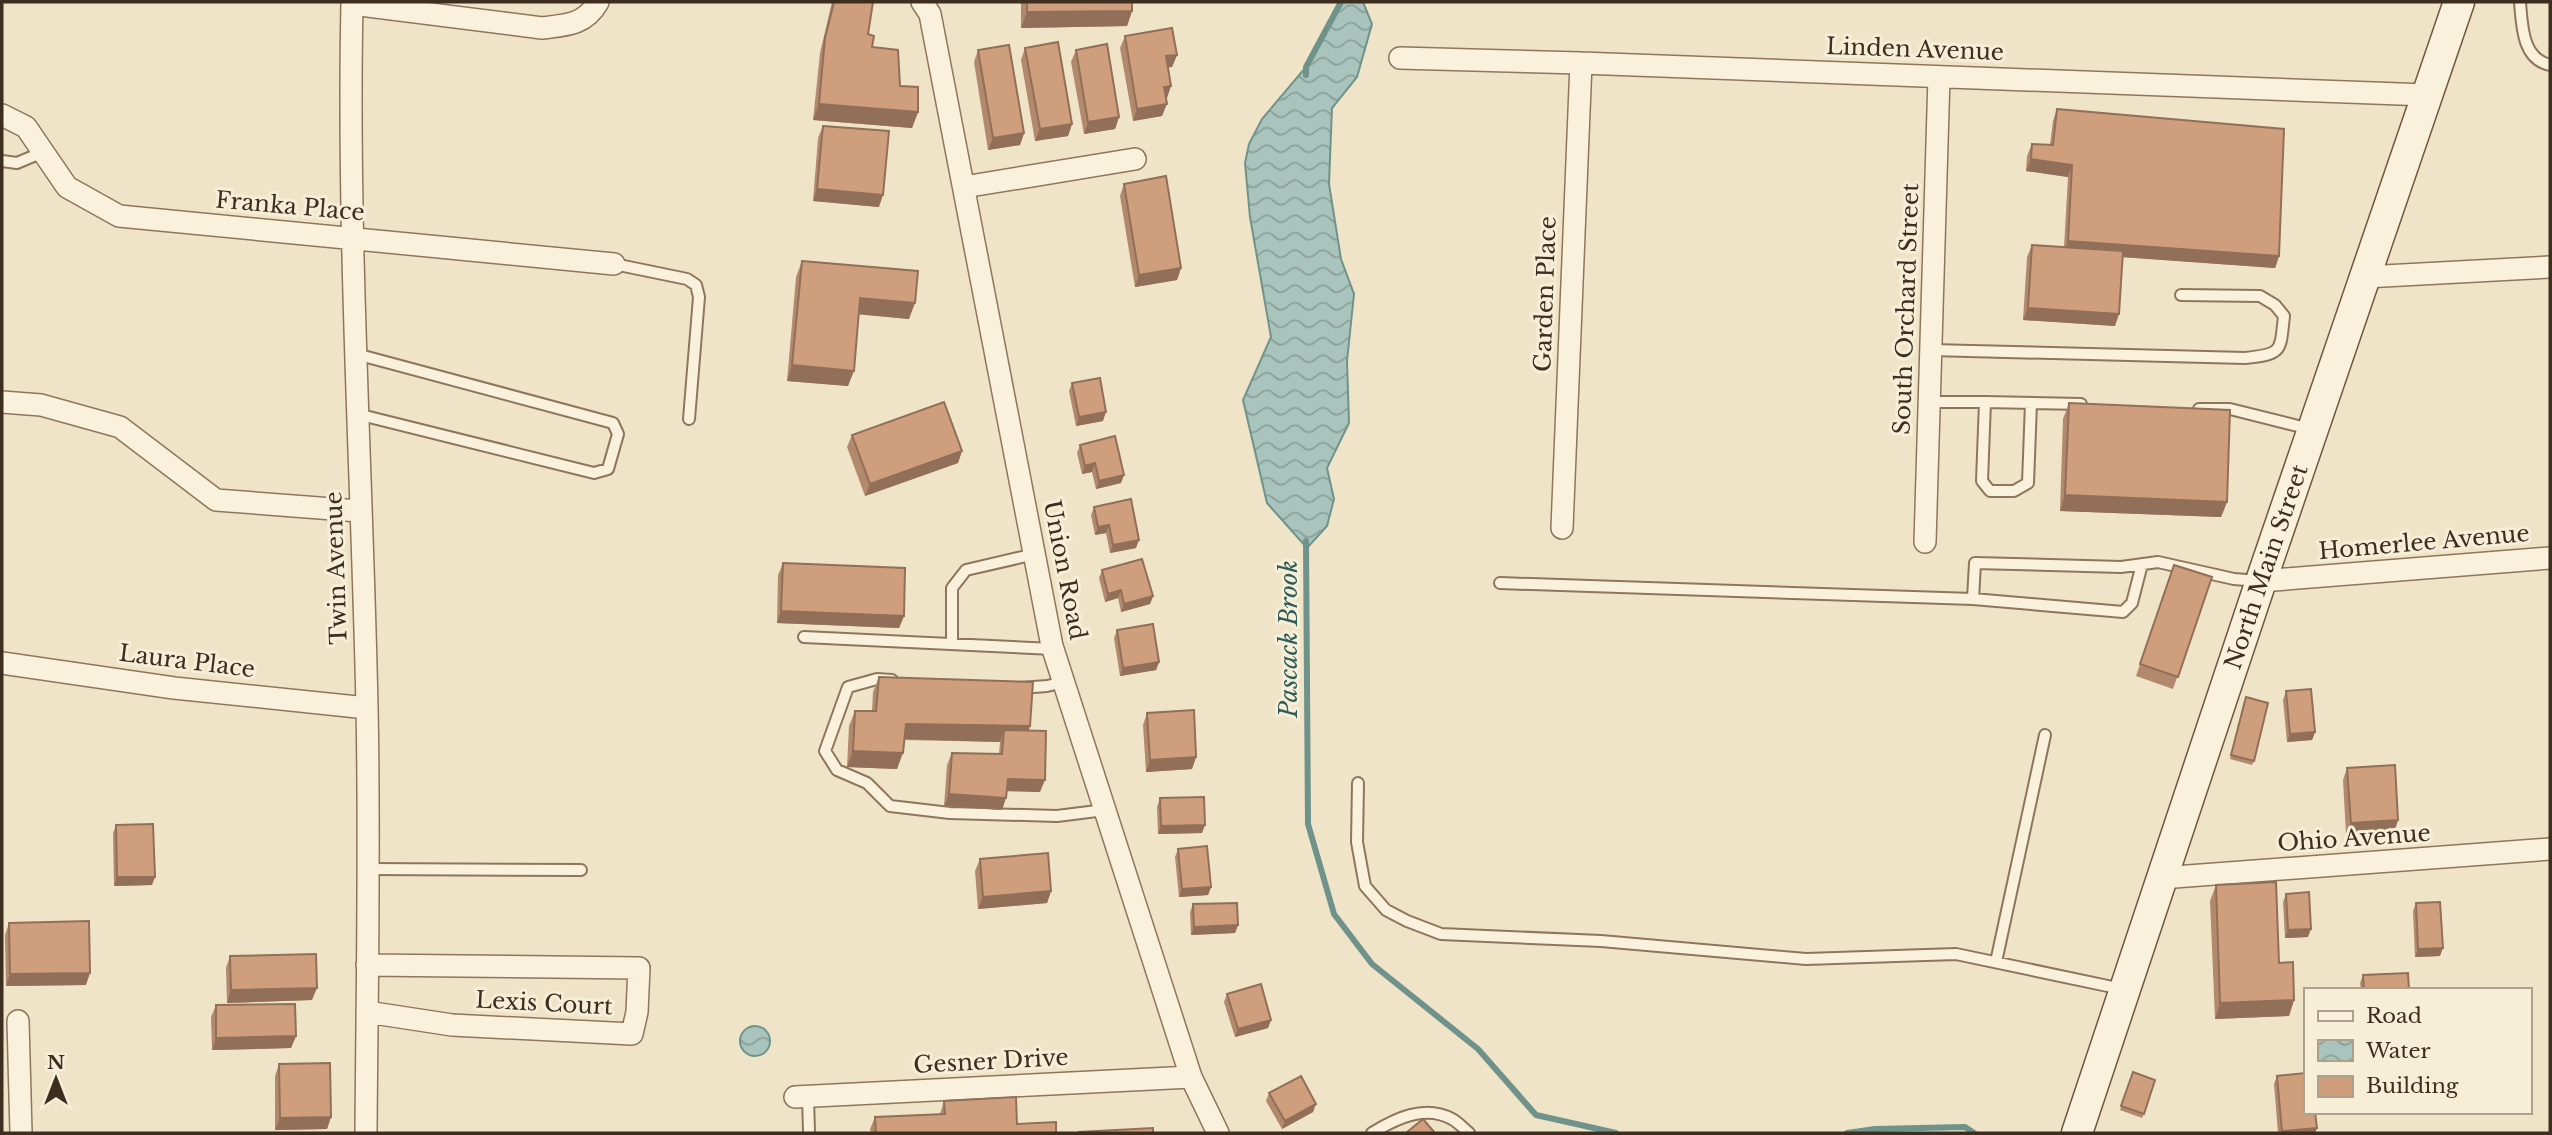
<svg xmlns="http://www.w3.org/2000/svg" width="2552" height="1135" font-family="'Libre Baskerville',serif">
  <style>
    .water { fill: url(#water-waves); stroke: #6f938a; stroke-width: 2 }
    .lines { fill: none; stroke-linecap: round; stroke-linejoin: round }
    .stream { stroke: #6f938a; stroke-width: 6 }
    .service-casing { stroke: #8d765c; stroke-width: 14 }
    .minor-casing { stroke: #8d765c; stroke-width: 24 }
    .secondary-casing { stroke: #6f573f; stroke-width: 33 }
    .service { stroke: #faf1dc; stroke-width: 10 }
    .minor { stroke: #faf1dc; stroke-width: 21 }
    .secondary { stroke: #faf1dc; stroke-width: 30 }
    .wall { fill: #b2896c }
    .shaded-wall { fill: #916f58 }
    .building { fill: #cf9f7d; stroke: #916f58; stroke-width: 2 }
    .labels { text-anchor: middle; dominant-baseline: central; stroke-width: 6; stroke-linejoin: round; paint-order: stroke }
    .street-label { font-size: 23px; fill: #3d2e20; stroke: #f7eed8 }
    .water-label { font-size: 24px; font-style: italic; fill: #2f5d5a; stroke: #f7eed8 }
  </style>
  <defs>
    <pattern id="water-waves" width="16" height="10" patternUnits="userSpaceOnUse" patternTransform="scale(1.75)"><rect width="16" height="10" fill="#a9c4bc"/><path d="M0 5q4-4 8 0t8 0" fill="none" stroke="#8ba098"/></pattern>
  </defs>
  <rect width="100%" height="100%" fill="#f0e4c8"/>
  <path class="water" d="M1341,2H1363L1372,24L1357,77L1332,108L1329,184L1341,259L1354,294L1347,361L1349,423L1327,468L1334,499L1327,526L1307,548L1267,503L1243,400L1271,337L1250,217L1245,163L1249,144L1262,119L1306,67Z
    M740 1041a15 15 0 1 1 30 0a15 15 0 1 1-30 0Z"/>
  <g class="lines">
    <path class="stream" d="M1306,75V67L1341,2
      M1306,541L1308,824L1334,914L1372,964L1478,1049L1536,1115L1616,1133
      M1847,1133L1875,1129L1965,1127L1974,1133"/>
    <g class="service-casing">
      <path id="service" d="M2520,2C2522,25 2522,59 2550,65
        M2,161L17,163L43,152
        M614,264L687,279L696,285L699,297L689,419
        M1931,350L2245,358C2283,354 2280,352 2284,316L2275,305L2260,296L2181,295
        M356,354L613,423L618,434L608,469L594,473L357,414
        M1930,402H1985
        M2031,403L2028,483L2014,491H1990L1982,481L1985,402L2081,404
        M2199,409H2230L2310,429
        M1500,583L1973,599L1975,563L2121,567L2158,562L2234,579L2258,581
        M1973,599L2123,612L2132,603L2142,564
        M804,637L1053,649
        M952,642V588L966,570L1035,554
        M892,680L877,679L848,687L825,751L837,770L867,783L890,806L950,813L1057,816L1105,810
        M1020,688L1047,686L1064,682
        M1358,783L1357,842L1365,886L1386,910L1407,921L1441,934L1601,941L1806,959L1956,954L2122,989
        M367,869L581,870
        M1996,962L2045,735
        M808,1096L809,1133
        M1372,1133C1395,1119 1424,1104 1452,1119C1458,1122 1464,1129 1469,1133"/>
    </g>
    <g class="minor-casing">
      <path id="minor" d="M352,2C347,237 362,472 367,707C370,849 367,991 366,1133
        M922,2L930,14L1052,646L1191,1077L1218,1133
        M352,4L542,28C566,25 585,25 598,2
        M1400,58L1581,63L2427,95
        M2,115L26,127L67,187L119,216L614,264
        M964,187L1135,159
        M2365,277L2550,267
        M2,402L41,405L120,427L216,500L359,511
        M1562,528L1581,63
        M1925,542L1939,77
        M2261,581L2550,558
        M2,663L174,688L367,708
        M2161,878L2550,849
        M367,965L639,968L637,1012L632,1034L452,1025L367,1012
        M18,1021L21,1133
        M795,1097L1191,1077"/>
    </g>
    <g class="secondary-casing">
      <g id="secondary">
        <path id="s1" d="M2077,1133L2261,581L2459,2"/>
      </g>
    </g>
    <use href="#service" class="service"/>
    <use href="#minor" class="minor"/>
    <use href="#secondary" class="secondary"/>
  </g>
  <path class="wall" d="M832,2H873L868,34L872,47L918,112L912,128L813,120L820,53Z
    M1021,2H1132V11L1127,26L1021,28Z
    M1125,36L1177,55L1172,67H1168L1171,86L1166,98L1162,116L1133,121L1120,48Z
    M1025,48L1072,124L1068,136L1035,141L1021,60Z
    M978,50L1024,133L1020,145L988,150L974,62Z
    M1076,50L1119,117L1115,129L1084,134L1071,62Z
    M2057,109L2279,256L2275,268L2123,257L2115,326L2023,320L2027,257L2032,245L2064,247L2068,177L2026,171L2027,156L2032,144L2050,145L2053,121Z
    M823,126L879,207L813,201L818,138Z
    M1124,184L1181,268L1177,280L1135,287L1120,196Z
    M802,261L909,319L859,314L848,386L787,381L796,277Z
    M1072,383L1103,421L1076,426L1069,391Z
    M2069,403L2227,502L2221,517L2060,511L2063,419Z
    M852,435L962,451L958,463L865,496L847,447Z
    M1080,445L1121,483L1096,489L1092,472L1082,474L1077,453Z
    M1094,507L1136,548L1110,553L1106,533L1095,535L1091,515Z
    M783,563L904,616L899,628L777,623L778,575Z
    M2174,565L2212,577L2173,689L2136,676Z
    M1102,570L1153,596L1150,604L1121,612L1118,598L1105,602L1099,578Z
    M1117,630L1159,662L1156,670L1120,676L1114,638Z
    M879,677L1030,726L1029,730L1040,792L1007,791L1002,810L944,806L947,765L952,753L999,754L1000,742L905,740L897,769L847,767L849,726L855,711H872L873,692Z
    M2286,691L2315,732L2312,740L2287,742L2283,700Z
    M2244,701L2254,761L2252,765L2230,759Z
    M1147,713L1196,757L1192,769L1146,772L1143,725Z
    M2347,768L2394,833L2346,835L2343,780Z
    M1160,798L1202,833L1158,834L1157,807Z
    M116,825L152,885L114,886L113,833Z
    M1178,849L1211,887L1208,895L1179,897L1175,857Z
    M980,859L1051,891L1047,903L978,909L975,871Z
    M2216,885L2279,963L2294,1000L2289,1016L2215,1019L2210,901Z
    M2286,894L2308,937L2285,938L2283,902Z
    M2416,903L2440,956L2415,957L2413,911Z
    M1193,904L1238,925L1235,933L1191,935L1190,912Z
    M9,923L86,985L6,986L5,935Z
    M230,956L312,1000L227,1003L226,968Z
    M2363,975L2409,990H2361L2360,983Z
    M1227,994L1271,1020L1268,1028L1235,1037L1224,1002Z
    M216,1005L296,1036L291,1048L212,1050L211,1017Z
    M279,1064L331,1117L327,1129L275,1130V1076Z
    M2133,1072L2144,1114L2142,1118L2120,1110Z
    M2277,1076L2317,1128L2315,1133H2278L2274,1084Z
    M1269,1093L1313,1112L1282,1129L1266,1101Z
    M944,1101L1017,1124L1056,1133H871L870,1129L875,1117L940,1114Z"/>
  <path class="shaded-wall" d="M1132,11L1127,26L1021,28L1027,12Z
    M1177,55L1172,67L1162,68L1166,56Z
    M1171,86L1167,98L1160,99L1164,87Z
    M819,104L918,112L912,128L813,120Z
    M1167,104L1162,116L1133,121L1137,109Z
    M1119,117L1115,129L1084,134L1088,122Z
    M1072,124L1068,136L1035,141L1040,129Z
    M1024,133L1020,145L988,150L993,138Z
    M2031,159L2072,165L2068,177L2026,171Z
    M817,189L883,195L879,207L813,201Z
    M2068,241L2279,256L2275,268L2064,253Z
    M1181,268L1177,280L1135,287L1139,275Z
    M860,298L915,303L909,319L855,314Z
    M2028,308L2119,314L2115,326L2023,320Z
    M792,365L854,371L848,386L787,381Z
    M1106,412L1103,421L1076,426L1079,417Z
    M962,451L958,463L865,496L870,484Z
    M1095,463L1092,472L1082,474L1085,466Z
    M1124,475L1121,483L1096,489L1099,481Z
    M2065,495L2227,502L2221,517L2060,511Z
    M1109,525L1106,533L1095,535L1098,527Z
    M1139,540L1136,548L1110,553L1113,545Z
    M1121,590L1118,598L1105,602L1108,594Z
    M1153,596L1150,604L1121,612L1124,604Z
    M781,611L904,616L899,628L777,623Z
    M1159,662L1156,670L1120,676L1123,668Z
    M906,724L1030,726L1024,742L1004,730L1000,742L901,739Z
    M2315,732L2312,740L2287,742L2290,734Z
    M853,751L903,753L897,769L847,767Z
    M1196,757L1192,769L1146,772L1150,760Z
    M1008,779L1045,780L1040,792L1004,791Z
    M949,794L1006,798L1002,810L944,806Z
    M2398,820L2394,833L2346,835L2351,823Z
    M1205,825L1202,833L1158,834L1161,826Z
    M117,877H155L152,885L114,886Z
    M1211,887L1208,895L1179,897L1182,889Z
    M1051,891L1047,903L978,909L983,897Z
    M1238,925L1235,933L1191,935L1194,927Z
    M2311,929L2308,937L2285,938L2288,930Z
    M2443,948L2440,956L2415,957L2418,949Z
    M90,973L86,985L6,986L10,974Z
    M317,988L312,1000L227,1003L231,990Z
    M2294,1000L2289,1016L2215,1019L2220,1003Z
    M1271,1020L1268,1028L1235,1037L1238,1029Z
    M296,1036L291,1048L212,1050L216,1038Z
    M1316,1104L1313,1112L1282,1129L1285,1121Z
    M331,1117L327,1129L275,1130L280,1118Z
    M2317,1128L2315,1133H2281L2282,1131Z"/>
  <path class="building" d="M834,2H873L868,34L874,36L872,47L898,50L900,86L918,87V112L819,104L825,38Z
    M1027,2H1132V11L1027,12Z
    M1172,28L1177,55L1166,56L1171,86L1164,87L1167,104L1137,109L1125,36Z
    M1058,42L1072,124L1040,129L1025,48Z
    M1107,44L1119,117L1088,122L1076,50Z
    M1009,45L1024,133L993,138L978,50Z
    M2057,109L2284,129L2279,256L2068,241L2072,165L2031,159L2032,144L2053,145Z
    M823,126L889,131L883,195L817,189Z
    M1166,176L1181,268L1139,275L1124,184Z
    M2032,245L2123,251L2119,314L2028,308Z
    M802,261L918,271L915,303L860,298L854,371L792,365Z
    M1100,378L1106,412L1079,417L1072,383Z
    M944,402L962,451L870,484L852,435Z
    M2069,403L2230,410L2227,502L2065,495Z
    M1115,436L1124,475L1099,481L1095,463L1085,466L1080,445Z
    M1131,499L1139,540L1113,545L1109,525L1098,527L1094,507Z
    M1142,559L1153,596L1124,604L1121,590L1108,594L1102,570Z
    M783,563L905,568L904,616L781,611Z
    M2174,565L2212,577L2178,677L2140,664Z
    M1153,624L1159,662L1123,668L1117,630Z
    M879,677L1033,682L1030,726L906,724L903,753L853,751L855,711H876Z
    M2311,689L2315,732L2290,734L2286,691Z
    M2246,697L2268,703L2254,761L2231,755Z
    M1194,710L1196,757L1150,760L1147,713Z
    M1004,730L1046,731L1045,780L1008,779L1006,798L949,794L952,753L1002,754Z
    M2395,765L2398,820L2351,823L2347,768Z
    M1204,797L1205,825L1161,826L1160,798Z
    M153,824L155,877H117L116,825Z
    M1207,846L1211,887L1182,889L1178,849Z
    M1048,853L1051,891L983,897L980,859Z
    M2276,882L2279,963L2293,962L2294,1000L2220,1003L2216,885Z
    M2309,892L2311,929L2288,930L2286,894Z
    M2440,902L2443,948L2418,949L2416,903Z
    M1237,903L1238,925L1194,927L1193,904Z
    M89,921L90,973L10,974L9,923Z
    M316,954L317,988L231,990L230,956Z
    M2408,973L2409,990H2364L2363,975Z
    M1261,984L1271,1020L1238,1029L1227,994Z
    M295,1004L296,1036L216,1038V1005Z
    M330,1063L331,1117L280,1118L279,1064Z
    M2133,1072L2155,1080L2144,1114L2121,1106Z
    M2305,1073V1112H2315L2317,1128L2282,1131L2277,1076Z
    M1301,1076L1316,1104L1285,1121L1269,1093Z
    M1016,1097L1017,1124L1056,1122V1133H876L875,1117L945,1114L944,1101Z
    M1423,1119L1435,1133H1406Z
    M1153,1128V1133H1079V1132Z"/>
  <g class="labels">
    <g class="street-label">
      <text transform="translate(1915 49) rotate(2)">Linden Avenue</text>
      <text transform="translate(290 206) rotate(5)">Franka Place</text>
      <text transform="translate(1545 294) rotate(-88)">Garden Place</text>
      <text transform="translate(1906 309) rotate(-88)">South Orchard Street</text>
      <text transform="translate(2424 542) rotate(-5)">Homerlee Avenue</text>
      <text stroke="none"><textPath href="#s1" startOffset="597">North Main Street</textPath></text>
      <text transform="translate(336 568) rotate(-92)">Twin Avenue</text>
      <text transform="translate(1065 570) rotate(79)">Union Road</text>
      <text transform="translate(187 661) rotate(7)">Laura Place</text>
      <text transform="translate(2354 838) rotate(-4)">Ohio Avenue</text>
      <text transform="translate(544 1003) rotate(3)">Lexis Court</text>
      <text transform="translate(991 1061) rotate(-3)">Gesner Drive</text>
    </g>
    <g class="water-label">
      <text transform="translate(1288 639) rotate(-90)">Pascack Brook</text>
    </g>
  </g>
  <rect width="2552" height="1135" fill="none" stroke="#3d2e20" stroke-width="7"/>
  <rect x="2304" y="988" width="228" height="126" fill="#f7eed8" stroke="#ada18e" stroke-width="2"/>
  <rect x="2318" y="1011" width="35" height="10" fill="#faf1dc" stroke="#ada18e" stroke-width="2"/>
  <text x="2366" y="1023" font-size="21" fill="#3d2e20">Road</text>
  <rect x="2318" y="1040" width="35" height="21" fill="url(#water-waves)" stroke="#ada18e" stroke-width="2"/>
  <text x="2366" y="1058" font-size="21" fill="#3d2e20">Water</text>
  <rect x="2318" y="1076" width="35" height="21" fill="#cf9f7d" stroke="#ada18e" stroke-width="2"/>
  <text x="2366" y="1093" font-size="21" fill="#3d2e20">Building</text>
  <g transform="translate(56 1079)" stroke="#f7eed8" stroke-width="5" paint-order="stroke">
  <path d="M0-5L12 26L0 18L-12 26Z" fill="#3d2e20"/>
  <text y="-10" font-size="19" font-weight="bold" text-anchor="middle" fill="#3d2e20">N</text>
  </g>
</svg>
